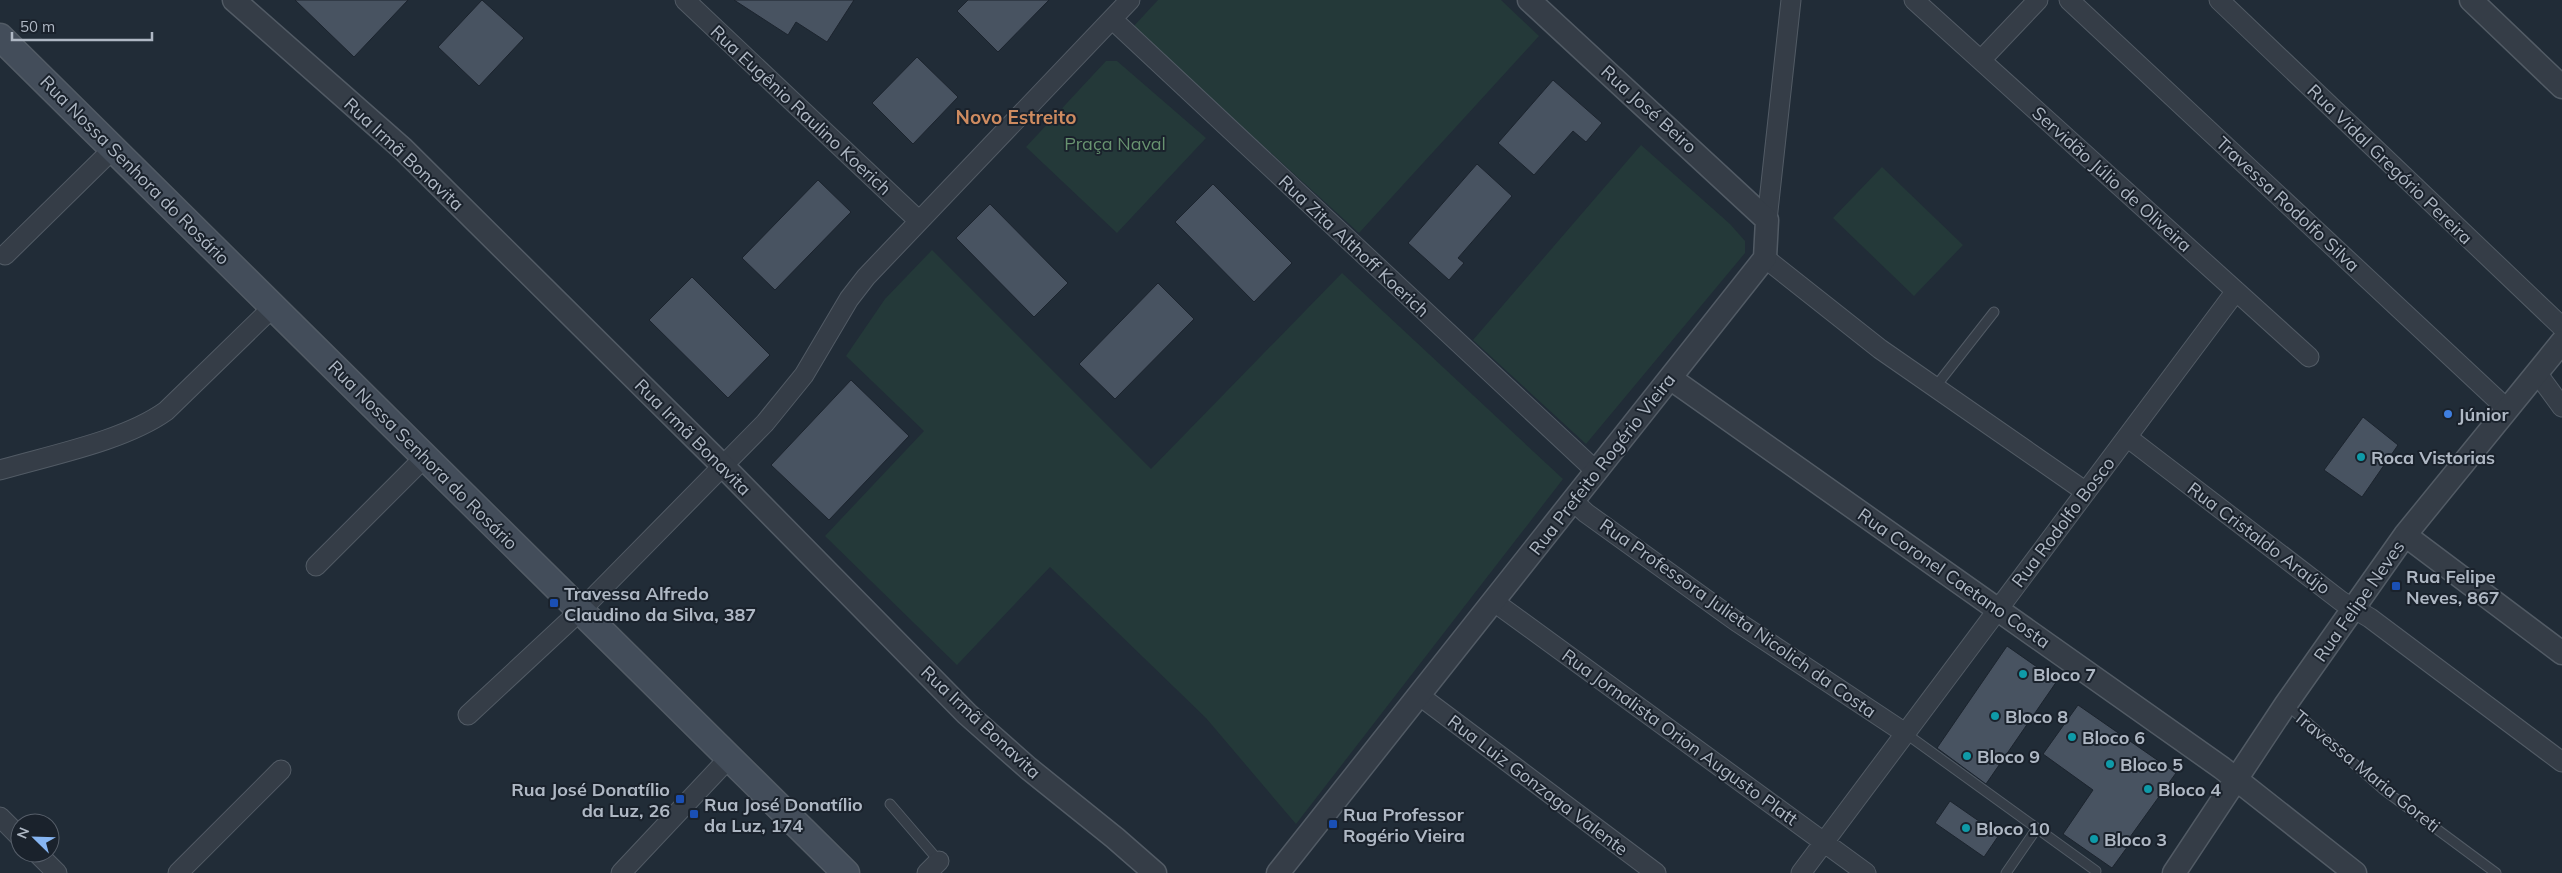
<svg xmlns="http://www.w3.org/2000/svg" width="2562" height="873" font-family="Mulish,sans-serif">
  <style>
    .green { fill: #243939 }
    .building { fill: #485361; stroke: #1c242e }
    .lines { fill: none; stroke-linecap: round; stroke-linejoin: round }
    .service-casing { stroke: #525b65; stroke-width: 11 }
    .minor-casing { stroke: #525b65; stroke-width: 21 }
    .tertiary-casing { stroke: #525b65; stroke-width: 25 }
    .secondary-casing { stroke: #525b65; stroke-width: 29 }
    .service { stroke: #353d47; stroke-width: 9 }
    .minor { stroke: #353d47; stroke-width: 19 }
    .tertiary { stroke: #353d47; stroke-width: 22 }
    .secondary { stroke: #434d5a; stroke-width: 26 }
    .shop-dot { fill: #3f7fe0; stroke: #1a222c; stroke-width: 2 }
    .culture-dot { fill: #0f9aa8; stroke: #1a222c; stroke-width: 2 }
    .transit-dot { fill: #1a4fb4; stroke: #1a222c; stroke-width: 2 }
    .labels { text-anchor: middle; dominant-baseline: central; stroke-width: 4; stroke-linejoin: round; paint-order: stroke }
    .street-label { font-size: 18px; fill: #afb8c4; stroke: #1a222c }
    .park-label { font-size: 18px; fill: #689370; stroke: #1a222c }
    .poi-label { font-size: 18px; font-weight: bold; fill: #afb8c4; stroke: #1a222c; text-anchor: start }
    .neighbourhood-label { font-size: 19px; font-weight: bold; fill: #ce8b60; stroke: #1a222c }
  </style>
  <rect width="100%" height="100%" fill="#212c37"/>
  <path class="green" d="M1158,0H1501L1539,36L1359,233L1133,27Z
    M1106,61H1117L1206,138L1117,233L1026,147Z
    M1641,145L1730,224L1745,241V253L1586,444L1473,340Z
    M1882,167L1963,245L1914,296L1833,218Z
    M932,250L1151,469L1342,273L1563,479L1296,824L1206,718L1050,567L957,665L825,536L924,431L846,356L885,299Z"/>
  <path class="building" d="M295,0H408L354,57Z
    M482,0L524,38L479,86L438,47Z
    M734,0H854L827,42L796,22L788,35Z
    M968,0H1049L998,52L957,11Z
    M917,57L958,97L913,144L872,103Z
    M1553,80L1602,123L1586,142L1573,131L1534,175L1498,143Z
    M1477,164L1512,196L1458,258L1464,263L1449,280L1408,243Z
    M818,180L851,212L775,290L742,258Z
    M1213,184L1292,263L1254,302L1175,222Z
    M990,204L1068,283L1034,317L956,238Z
    M692,277L770,355L728,398L649,320Z
    M1158,283L1194,319L1115,399L1079,364Z
    M851,380L909,436L829,520L771,465Z
    M2363,417L2398,445L2362,497L2324,470Z
    M2007,646L2057,681L1986,784L1937,748Z
    M2078,705L2176,773L2125,844L2128,846L2112,868L2063,834L2093,790L2043,754Z
    M1950,801L1999,835L1984,857L1935,823Z"/>
  <g class="lines">
    <g class="service-casing">
      <path id="service" d="M1936,386L1994,312
        M2286,704L2384,790L2496,873
        M1905,733L2096,871
        M890,804L939,861
        M2006,873L2037,828"/>
    </g>
    <g class="minor-casing">
      <path id="minor" d="M685,0L918,220
        M1914,0L2309,357
        M2069,0L2507,409
        M2219,0L2562,327
        M1112,19L1597,472
        M1981,60L2038,0
        M1767,220L1791,0
        M5,255L113,149
        M1765,258L1880,349L2086,492
        M2537,373L2562,407
        M2127,437L2341,601L2370,618L2562,762
        M0,470C51,455 124,441 166,411L273,307
        M1572,500L1586,513L1736,621L1905,733
        M316,566L425,457
        M1493,601L1866,873
        M1420,696L1656,873
        M468,715L581,610L765,423L804,375L849,299L866,277L1130,0
        M0,817L20,837
        M37,853L57,873
        M178,873L281,770
        M621,873L729,758
        M927,873L939,861
        M1801,873L2236,291"/>
    </g>
    <g class="tertiary-casing">
      <path id="tertiary" d="M234,0L403,149L723,466L967,714L1028,768L1115,838L1155,873
        M2471,0L2562,87
        M1670,378L2222,768L2355,873
        M2405,535L2562,653
        M1278,873L1765,258L1767,220L1529,0
        M2174,873L2286,704L2405,535L2562,342"/>
    </g>
    <g class="secondary-casing">
      <path id="secondary" d="M0,37L846,873"/>
    </g>
    <use href="#service" class="service"/>
    <use href="#minor" class="minor"/>
    <use href="#tertiary" class="tertiary"/>
    <use href="#secondary" class="secondary"/>
  </g>
  <circle class="shop-dot" cx="2448" cy="414" r="5"/>
  <g class="culture-dot">
    <circle cx="2361" cy="457" r="5"/>
    <circle cx="2023" cy="674" r="5"/>
    <circle cx="1995" cy="716" r="5"/>
    <circle cx="2072" cy="737" r="5"/>
    <circle cx="1967" cy="756" r="5"/>
    <circle cx="2110" cy="764" r="5"/>
    <circle cx="2148" cy="789" r="5"/>
    <circle cx="1966" cy="828" r="5"/>
    <circle cx="2094" cy="839" r="5"/>
  </g>
  <g class="transit-dot">
    <rect x="2391" y="581" width="10" height="10" rx="2.5"/>
    <rect x="549" y="598" width="10" height="10" rx="2.5"/>
    <rect x="675" y="794" width="10" height="10" rx="2.5"/>
    <rect x="689" y="809" width="10" height="10" rx="2.5"/>
    <rect x="1328" y="819" width="10" height="10" rx="2.5"/>
  </g>
  <g class="labels">
    <g class="street-label">
      <text transform="translate(1649 109) rotate(42)">Rua José Beiro</text>
      <text transform="translate(801 110) rotate(43)">Rua Eugênio Raulino Koerich</text>
      <text transform="translate(404 154) rotate(43)">Rua Irmã Bonavita</text>
      <text transform="translate(2390 164) rotate(44)">Rua Vidal Gregório Pereira</text>
      <text transform="translate(135 170) rotate(45)">Rua Nossa Senhora do Rosário</text>
      <text transform="translate(2112 179) rotate(42)">Servidão Júlio de Oliveira</text>
      <text transform="translate(2288 204) rotate(43)">Travessa Rodolfo Silva</text>
      <text transform="translate(1354 246) rotate(43)">Rua Zita Althoff Koerich</text>
      <text transform="translate(693 437) rotate(45)">Rua Irmã Bonavita</text>
      <text transform="translate(423 455) rotate(45)">Rua Nossa Senhora do Rosário</text>
      <text transform="translate(1602 464) rotate(-52)">Rua Prefeito Rogério Vieira</text>
      <text transform="translate(2063 522) rotate(-53)">Rua Rodolfo Bosco</text>
      <text transform="translate(2259 538) rotate(37)">Rua Cristaldo Araújo</text>
      <text transform="translate(1954 578) rotate(35)">Rua Coronel Caetano Costa</text>
      <text transform="translate(2359 601) rotate(-55)">Rua Felipe Neves</text>
      <text transform="translate(1738 618) rotate(35)">Rua Professora Julieta Nicolich da Costa</text>
      <text transform="translate(981 722) rotate(43)">Rua Irmã Bonavita</text>
      <text transform="translate(1680 737) rotate(36)">Rua Jornalista Orion Augusto Platt</text>
      <text transform="translate(2367 771) rotate(39)">Travessa Maria Goreti</text>
      <text transform="translate(1538 785) rotate(37)">Rua Luiz Gonzaga Valente</text>
    </g>
    <g class="park-label">
      <text x="1115" y="143">Praça Naval</text>
    </g>
    <g class="poi-label">
      <text x="2458" y="414">Júnior</text>
      <text x="2371" y="457">Roca Vistorias</text>
      <text x="2406" y="576">Rua Felipe<tspan x="2406" dy="21">Neves, 867</tspan></text>
      <text x="564" y="593">Travessa Alfredo<tspan x="564" dy="21">Claudino da Silva, 387</tspan></text>
      <text x="2033" y="674">Bloco 7</text>
      <text x="2005" y="716">Bloco 8</text>
      <text x="2082" y="737">Bloco 6</text>
      <text x="1977" y="756">Bloco 9</text>
      <text x="2120" y="764">Bloco 5</text>
      <text x="670" y="789" text-anchor="end">Rua José Donatílio<tspan x="670" dy="21">da Luz, 26</tspan></text>
      <text x="2158" y="789">Bloco 4</text>
      <text x="704" y="804">Rua José Donatílio<tspan x="704" dy="21">da Luz, 174</tspan></text>
      <text x="1343" y="814">Rua Professor<tspan x="1343" dy="21">Rogério Vieira</tspan></text>
      <text x="1976" y="828">Bloco 10</text>
      <text x="2104" y="839">Bloco 3</text>
    </g>
    <g class="neighbourhood-label">
      <text x="1016" y="117">Novo Estreito</text>
    </g>
  </g>
  <g transform="translate(35 838) rotate(293)"><circle r="24" fill="#1a222c" stroke="#565e69"/>
  <path d="M0-4L9 19L0 12L-9 19Z" fill="#86b5f2"/>
  <text y="-8" font-size="14" font-weight="bold" text-anchor="middle" fill="#afb8c4">N</text>
  </g>
  <path d="M12 32v8h140v-8" fill="none" stroke="#afb8c4" stroke-width="2.5"/>
  <text x="20" y="32" font-size="15" fill="#afb8c4" stroke="#1a222c" stroke-width="4" paint-order="stroke">50 m</text>
</svg>
